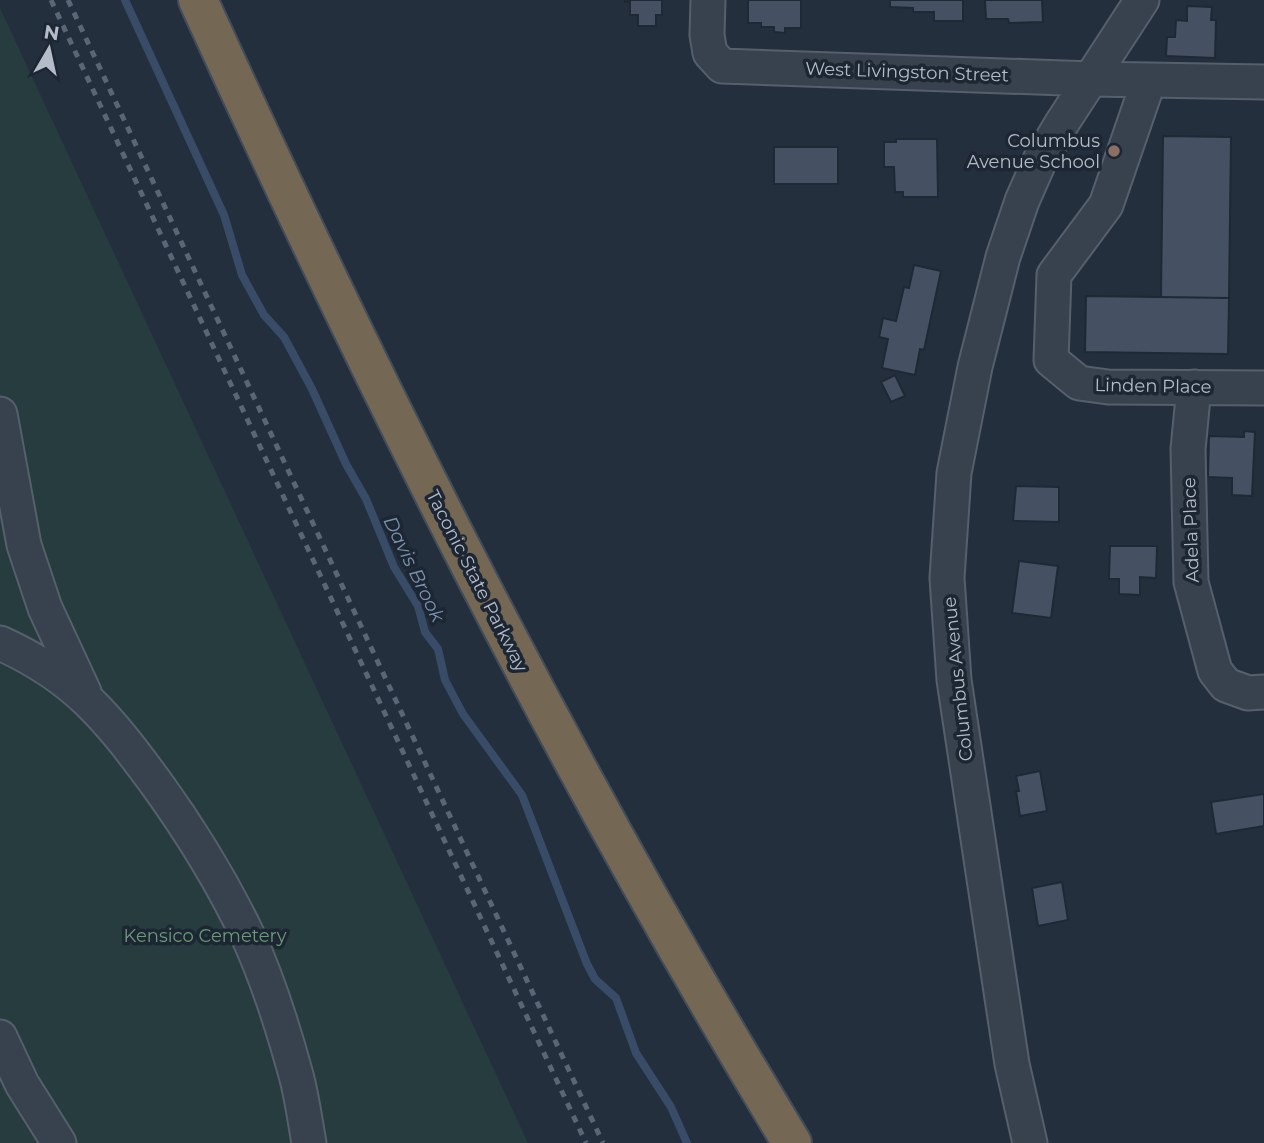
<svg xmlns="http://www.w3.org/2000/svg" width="1264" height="1143" font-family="Montserrat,sans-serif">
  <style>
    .green { fill: #263c3f }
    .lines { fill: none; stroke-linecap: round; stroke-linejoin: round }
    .stream { stroke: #394c67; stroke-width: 8 }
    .building { fill: #455162; stroke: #1f2835; stroke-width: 2 }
    .minor-casing { stroke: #565f6c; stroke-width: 37 }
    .highway-casing { stroke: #434c59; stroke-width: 42 }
    .minor { stroke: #38414e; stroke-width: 33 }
    .highway { stroke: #746855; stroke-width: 38 }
    .rail { stroke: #5a6575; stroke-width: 5; stroke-dasharray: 7 7; stroke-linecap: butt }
    .education-dot { fill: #8d6e63; stroke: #1d2633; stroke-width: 2.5 }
    .labels { text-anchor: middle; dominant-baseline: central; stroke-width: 7; stroke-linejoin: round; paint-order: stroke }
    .street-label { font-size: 18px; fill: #b4bcc9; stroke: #1d2633 }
    .poi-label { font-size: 18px; fill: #b4bcc9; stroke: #1d2633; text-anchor: end }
    .park-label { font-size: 18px; fill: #6b9a76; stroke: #1d2633 }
    .water-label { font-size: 19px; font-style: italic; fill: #7c92b1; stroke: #1d2633 }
  </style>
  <rect width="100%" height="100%" fill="#242f3e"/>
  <path class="green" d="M0,8L528,1143H0Z"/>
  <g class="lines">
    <path class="stream" d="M125,0L224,215L242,275L264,315L284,337L312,389L346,464L366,499L394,567L418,606L425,632L438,649L445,680L463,714L522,795L587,964L595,979L616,998L636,1053L671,1107L687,1143"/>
  </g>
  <path class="building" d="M625,0H662V15H656V26H638V15H630V2H625Z
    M748,0H801V28H785V33L774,32V27H761V23H748Z
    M890,0H963V21H934V12H913V8L890,7Z
    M985,0H1042L1043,22L1009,23L1008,19H986Z
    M1187,6L1212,7L1211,20H1216L1215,58L1166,56L1167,37H1175L1176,20L1187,21Z
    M1163,136L1231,137L1229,298L1161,297Z
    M896,139H937L938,197H903V192H895L894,167H884V142H896Z
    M774,147H838V184H774Z
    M914,265L941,271L924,350L920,349L915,375L882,368L888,339L879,337L883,318L896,321L904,287L909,288Z
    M1086,296L1229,298L1228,354L1085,352Z
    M895,375L905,396L891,402L881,382Z
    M1244,431L1255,432L1252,496L1232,495V478L1208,477L1209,436L1244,437Z
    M1016,486L1059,487V522L1013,521Z
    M1110,546H1157L1156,578L1140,577V595L1119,594V579H1109Z
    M1019,561L1058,566L1051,618L1012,613Z
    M1040,771L1047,811L1020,816L1016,791H1019L1016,776Z
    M1264,794V826L1216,834L1211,802Z
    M1062,882L1068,920L1038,926L1032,888Z"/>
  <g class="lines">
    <g class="minor-casing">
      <path id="minor" d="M708,0L707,35L710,53L722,66L1092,79L1264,82
        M1149,80L1106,205L1054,275L1051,360L1079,383L1108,387L1264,388
        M1194,387L1188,449L1191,582L1215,671L1226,685L1248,693L1264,692
        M0,414L24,545L45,608L84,692
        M0,643C76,677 108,718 156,783C190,830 222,882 247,934C266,975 284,1031 296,1075C302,1097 305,1121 309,1143
        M0,1037L22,1084L59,1143
        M1030,1143L1012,1064L954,680L947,578L954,473L975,367L1003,257L1022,201L1040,160L1062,123L1142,0"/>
    </g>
    <g class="highway-casing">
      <path id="highway" d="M198,0C376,392 568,774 792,1143"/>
    </g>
    <use href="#minor" class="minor"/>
    <use href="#highway" class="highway"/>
    <path class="rail" d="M51,0L586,1143
      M68,0L603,1143"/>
  </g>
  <circle class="education-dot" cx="1114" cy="151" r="7"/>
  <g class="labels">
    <g class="street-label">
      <text transform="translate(907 72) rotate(2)">West Livingston Street</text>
      <text transform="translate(1153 386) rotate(1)">Linden Place</text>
      <text transform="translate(1191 530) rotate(-92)">Adela Place</text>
      <text transform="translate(477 581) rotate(63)">Taconic State Parkway</text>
      <text transform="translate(958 679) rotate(-96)">Columbus Avenue</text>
    </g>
    <g class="poi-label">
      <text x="1100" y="141">Columbus<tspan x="1100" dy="21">Avenue School</tspan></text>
    </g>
    <g class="park-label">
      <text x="205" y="936">Kensico Cemetery</text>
    </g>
    <g class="water-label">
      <text transform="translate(414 569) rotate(64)">Davis Brook</text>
    </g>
  </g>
  <g transform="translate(49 49) rotate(9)" stroke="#1d2633" stroke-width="5" paint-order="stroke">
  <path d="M0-5L12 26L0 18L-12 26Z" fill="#b4bcc9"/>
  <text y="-10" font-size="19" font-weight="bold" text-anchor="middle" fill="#b4bcc9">N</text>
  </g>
</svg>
